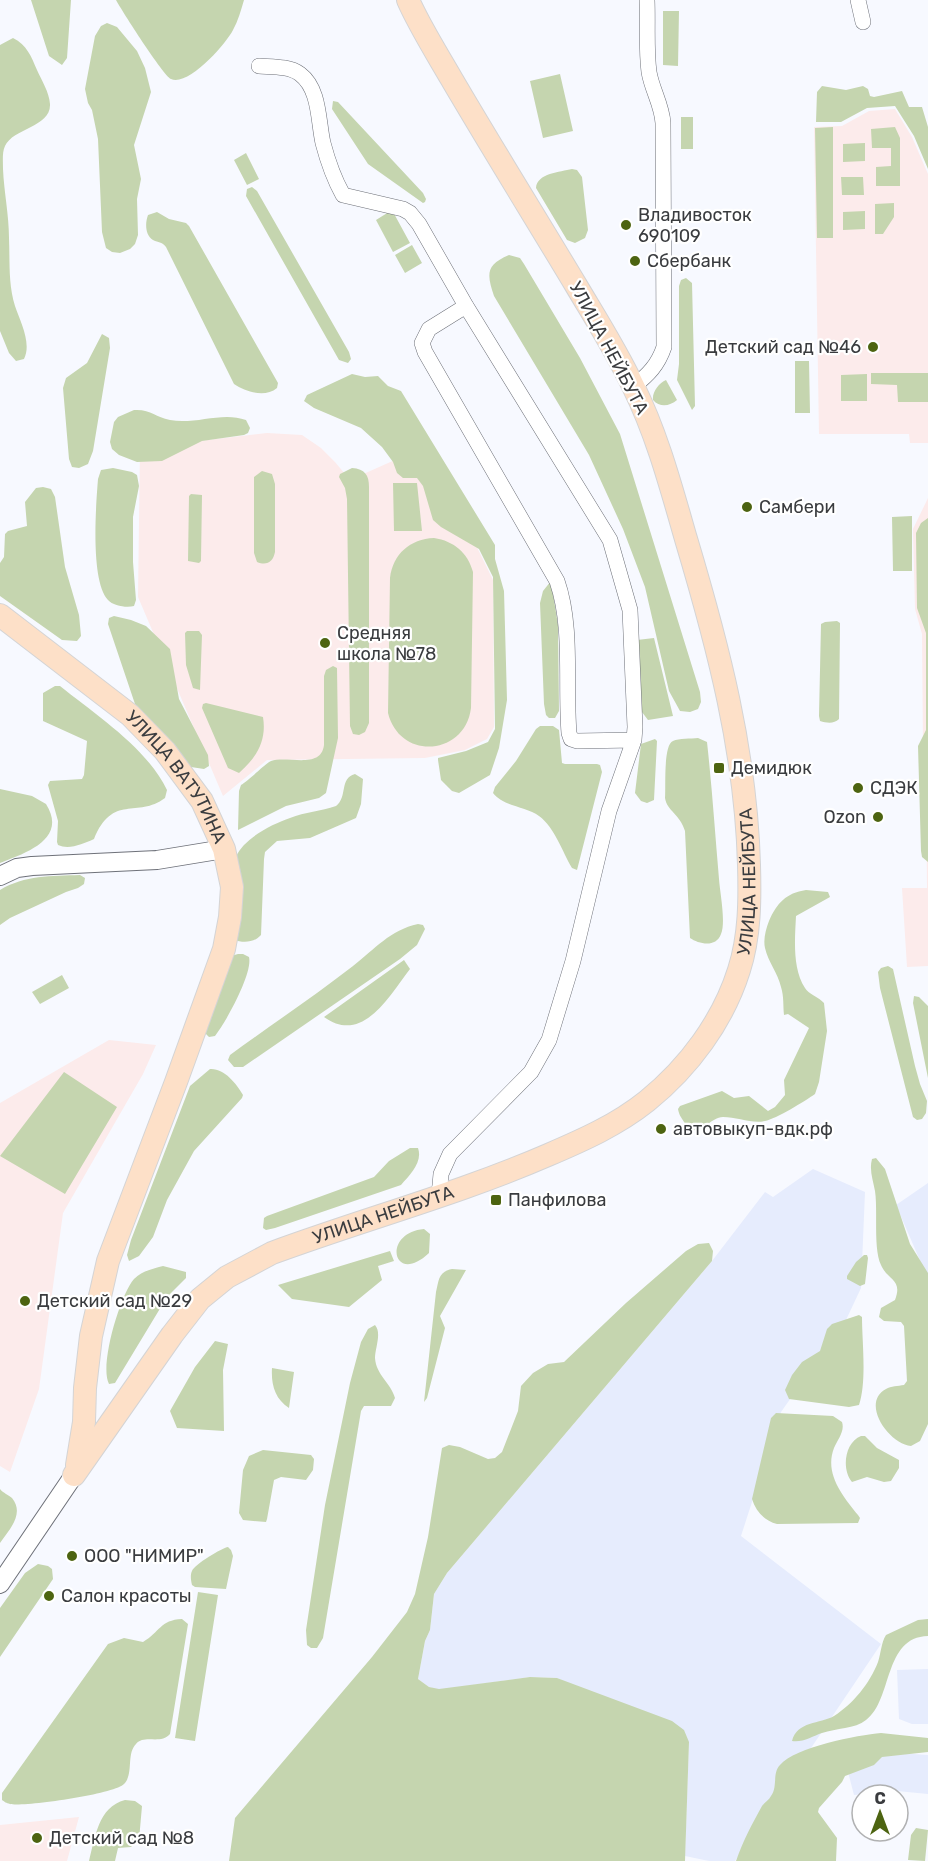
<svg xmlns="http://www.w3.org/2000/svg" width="928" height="1861" font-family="Rubik,sans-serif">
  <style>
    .built { fill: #e6ecfd }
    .education { fill: #fcebeb }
    .green { fill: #c5d5af }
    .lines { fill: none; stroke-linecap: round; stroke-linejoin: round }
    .minor-casing { stroke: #6e7179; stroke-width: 16 }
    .tertiary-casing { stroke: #6e7179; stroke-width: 20 }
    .primary-casing { stroke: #d4d4d5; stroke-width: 24 }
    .minor { stroke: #fff; stroke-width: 15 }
    .tertiary { stroke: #fff; stroke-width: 18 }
    .primary { stroke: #fde0c8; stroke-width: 22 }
    .poi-dot { fill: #4d6411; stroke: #fff; stroke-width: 2 }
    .labels { text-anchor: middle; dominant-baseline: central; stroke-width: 4.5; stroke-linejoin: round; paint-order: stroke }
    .poi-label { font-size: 18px; fill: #3a3c3f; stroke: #fff; text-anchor: start }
    .street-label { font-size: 18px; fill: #3a3c3f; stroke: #fff }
  </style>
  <rect width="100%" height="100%" fill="#f7f9ff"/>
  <path class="built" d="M813,1169L865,1192L861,1288L846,1320L781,1412L741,1536L881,1644L735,1861H709L685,1856L689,1742L557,1678L530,1677L439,1690L429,1687L418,1679L425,1641L430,1630L434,1594L447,1573L712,1261L765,1192L773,1197Z
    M928,1183V1279L896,1205Z
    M928,1669V1724H912L899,1719L897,1670Z
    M899,1753L928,1755V1794L897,1791L854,1795L848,1772L881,1757Z"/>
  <path class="education" d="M895,109L912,137L928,174V443H910L909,434H819L814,127L842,126L869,111Z
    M267,433L302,435L321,448L335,462L350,480L415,451L470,533L493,580L494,727L487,739L465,750L425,758L267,760L223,796L138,597L140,448Z
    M928,498V966L907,967L902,888H927L926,776L923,750L922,634L915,609L913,529Z
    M109,1040L156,1045L143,1074L63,1213L39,1389L10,1472L0,1466V1103Z
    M79,1817L67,1861H0V1825Z"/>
  <path class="green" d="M31,0H71L67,58L62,65L49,56Z
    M116,0H244C241,10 238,21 233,30C226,44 188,87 171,79C163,75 122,11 116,0Z
    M663,11H679L678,66L663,65Z
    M107,23L117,27L137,51L145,68L151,92L134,145L141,179L137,199L138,235L135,244L130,249L120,253L112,252L106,248L102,232L98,139L92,110L88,103L85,89L95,36L101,26Z
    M13,38C27,45 31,56 37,70C42,81 49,92 50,104C51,127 13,128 5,146C2,152 3,162 3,169C4,192 9,215 9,238C10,261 8,283 15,306C20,321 32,343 24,359L16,361L9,353L0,331V45Z
    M560,74L573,131L543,138L530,81Z
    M822,86L846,90L863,86L868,89L870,96L874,97L902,91L909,107H922L928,127V169L914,136L895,106L867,108L841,122H816L817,92Z
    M333,101L338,102L423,193L426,199L425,202L423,203L368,164L332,109Z
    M681,117H693V149H681Z
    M833,127V238H817L815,128Z
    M895,127L900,138V186H876V167L891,166V148H872L871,129Z
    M865,143V161L843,162V144Z
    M246,153L259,179L247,185L234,160Z
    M572,169L577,170L582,177L588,230L585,238L575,243L567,240L536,188C537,173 560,172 572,169Z
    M841,177H863L864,195H842Z
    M252,187L257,191L349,352L351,359L348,363L339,360L246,196L247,189Z
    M894,203V217L883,234H875V204Z
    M392,210L410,243L393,252L376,220Z
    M865,211V229L843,230V212Z
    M157,212L169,219L186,223L189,226L278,383L277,388C265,398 246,392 234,384L166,247C161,241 159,243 153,240C145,235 145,223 148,215Z
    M412,245L422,263L405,273L395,255Z
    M509,255L520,258L524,264L580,358L620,434L700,692L701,702L698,709L690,712L680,711L669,691L645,587L623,529L589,455L494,296C487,275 485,265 509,255Z
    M686,278L692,283L695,406L692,410L677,380L679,364V286L681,280Z
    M102,334L109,338L110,348L93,451L88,464L79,468L72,467L69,459L63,388L66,378L87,363Z
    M795,361H809L810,413H795Z
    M871,373H928V402H898L897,385L871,384Z
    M352,374L365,377L378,376L388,386L401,391L495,545V559L504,591L507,700L499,748L490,775L459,793L452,791L441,780L438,760V758L466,751L488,742L495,729L493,577L479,549L441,527L433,520L423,486L417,478H403L397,473L393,462L382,447L361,428L314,408L304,401L307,395Z
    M867,374V401H841V375Z
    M666,380L677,400C670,406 660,408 653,400C652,392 659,383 666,380Z
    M134,410C151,409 155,417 170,420C195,425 222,411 246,420L250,428L248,433L244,435L202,441L162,461L137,462L119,455L112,449L110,442L114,422L118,417Z
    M113,468L132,472L137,475L139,486L133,517V562L136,600L134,606C127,608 113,606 108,600C90,581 96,505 98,479L101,470Z
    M352,468C365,469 369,475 369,487V723L365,732L359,735L353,734L350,726L347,499L345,488L339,477L340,474Z
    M262,471L272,474L275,484V552C273,562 267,566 257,562L254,553V477Z
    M393,483H417L422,531H394Z
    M43,487L51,489L55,497L65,567L79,615L81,636L77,641L62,640L0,596V563L4,557L5,534L8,531L27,526L25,502L36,488Z
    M191,494L202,495L201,561L199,563L188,561L189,496Z
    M912,516V571H893L892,517Z
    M928,518V862L922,857L921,851L918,746L926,730V633L917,608L916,533L921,523Z
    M434,538C454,541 468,553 473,572L471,708C465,756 400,761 388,713L390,578C393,554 410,539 434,538Z
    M551,581L558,625L559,711L555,718H549L546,715L544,704L540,603L543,591Z
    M114,616L131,620L146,626L170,649L179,699L208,755L209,766L204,769L191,767L142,716L135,704L108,624L109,618Z
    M837,621L840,623L839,719C834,724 827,723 820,721L819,716L821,624L825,622Z
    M187,631H199L202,635L200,690L193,688L186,665L185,633Z
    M654,638L673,716L648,720L639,708L637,640Z
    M333,666L337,668L338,738L326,793L319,798L286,806L238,830L239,791L241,785C248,781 266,763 271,761C287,755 321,770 324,745V676L326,670Z
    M55,686H60C96,715 147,748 167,790L165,798C137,819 113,793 94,839C83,844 69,850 58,845L57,842L58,821L48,785L50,781L82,779L84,775L87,741L43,721V693Z
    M206,703L263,717C267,741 256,758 239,773L228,768L202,708L203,704Z
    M540,726H553L559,730L562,763L565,764H597L600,765L602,772L577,870L572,868C562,851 555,828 539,816C526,806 504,807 493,793L495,787L516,761L536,729Z
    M698,738L707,742C712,787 715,833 719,879C720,893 726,922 721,934C716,948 699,944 690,938L685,831C680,814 667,811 665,798C666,787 663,745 673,741C679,738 691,739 698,738Z
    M655,739L657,741L654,800L647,803L641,801L635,793L641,744Z
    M355,774L363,779L361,804L356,818L310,838L277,841L265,852L264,859L261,935C254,943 243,943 234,940L236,857C243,839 272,824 290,818C305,812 321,811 336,806C348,797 339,778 355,774Z
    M0,789L32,796L46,804C68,839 26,853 0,863Z
    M80,875L85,878L84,884L78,888L66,892L10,918L0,925V890C25,875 51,876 80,875Z
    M806,890L828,892L830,897L796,916C795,938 792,968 805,988C808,994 819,997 824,1003L827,1031L819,1082L815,1094C805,1101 776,1119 765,1121C752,1124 737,1117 723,1117C706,1118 699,1143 684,1122C681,1117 679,1115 678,1109L680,1106L722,1091L734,1098L749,1096L768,1111L775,1107L785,1095L784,1080L809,1028L788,1014L784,1015C783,1006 784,996 781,987C778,973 768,962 765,948C763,939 766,929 769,921C777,903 786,893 806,890Z
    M418,924L423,925L425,929L417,945L400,959L243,1067H234L228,1060L230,1055C271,1025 313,997 353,966C375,949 390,930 418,924Z
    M238,954H243L249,957C253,973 226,1022 215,1036L209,1037L204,1032L231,956Z
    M404,960L410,969C389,996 363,1045 324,1017Z
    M888,966L893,969L915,1066L920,1084L927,1101L926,1113L922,1119L917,1120L913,1117L880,988L878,972L881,968Z
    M62,975L69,988L40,1004L32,992Z
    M914,996L919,997L928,1006V1078L913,1003Z
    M210,1069C224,1068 236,1083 243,1095L242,1098L194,1151L167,1200L153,1237L139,1256L129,1261L127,1255L131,1240L190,1086Z
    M64,1072L117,1107L65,1194L0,1156Z
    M410,1148H418C423,1162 410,1175 401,1185L275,1228L266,1230L263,1228L264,1218L267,1216L374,1177L389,1161Z
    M876,1158L885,1169L910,1244L928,1273V1424L920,1441L911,1446C889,1444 860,1403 886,1389C891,1386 898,1386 904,1385L907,1381L904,1326L901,1322L884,1321L879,1317L881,1308L895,1300C903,1279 888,1281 881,1265C873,1248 878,1211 875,1191C873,1180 869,1170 872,1159Z
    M424,1229L430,1234L429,1253C393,1287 381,1233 424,1229Z
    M709,1243L713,1251L712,1261L447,1573L434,1594L430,1630L425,1641L418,1679L429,1687L439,1689L530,1677L557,1678L672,1721L684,1730L689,1742L685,1861H229L235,1818L372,1657L407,1612L415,1594L428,1537L442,1448L449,1445L460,1447L488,1459L495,1458L502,1452L518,1411L521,1386L533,1373L548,1364L564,1362L626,1303L686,1251L698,1244Z
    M390,1251L394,1261L378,1266L382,1280L349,1307L292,1299L278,1285Z
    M864,1255H867L868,1258L865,1284L860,1286L847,1279V1276L856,1262Z
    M163,1266L186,1272V1278L167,1297L115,1383L109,1384C99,1366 120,1295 134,1279C142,1271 152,1269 163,1266Z
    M452,1269L466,1270L440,1316L445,1328L427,1398L424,1402L436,1292C439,1280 438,1272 452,1269Z
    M859,1315L862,1317C862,1342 867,1381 859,1405L849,1407L789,1399L785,1390L792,1375L802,1362L820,1351L827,1329L832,1324Z
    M375,1325C382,1333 375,1348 375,1358C376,1375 391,1383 395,1398L391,1406H364L361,1411L323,1638L317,1648H311L307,1645L306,1630L325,1505L350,1383L361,1342L368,1329Z
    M215,1341L228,1344L223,1370L224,1431L177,1428L170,1411L195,1367Z
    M272,1368L294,1372L289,1408C275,1399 271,1385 272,1368Z
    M776,1413L833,1416L842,1422C845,1431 838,1439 834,1448C824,1474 843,1496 858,1515L860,1518L858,1523L777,1524C765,1521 756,1512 752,1499L771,1418Z
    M861,1436H865L877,1448L899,1460V1468L891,1481L884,1482L867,1477L852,1482C841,1469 845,1442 861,1436Z
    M263,1450L311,1455L314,1459L313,1470L306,1480L281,1477L274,1480L267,1519L266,1522L243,1520L239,1513L243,1470L249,1456Z
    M0,1489C3,1493 9,1495 12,1498C25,1514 9,1530 0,1543Z
    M228,1547L231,1550L233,1556L226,1589L195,1587L192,1585C191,1581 190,1575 192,1571C195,1564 222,1548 228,1547Z
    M38,1564L48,1566L52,1569L53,1579L0,1657V1608L25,1573Z
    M198,1592L218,1595L195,1741L175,1738Z
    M182,1619L188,1624L170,1734C161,1745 144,1734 136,1744C126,1754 134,1774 124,1784C115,1794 25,1807 10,1804C6,1803 5,1802 2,1800V1793L108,1644L124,1638L143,1642C160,1632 160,1620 182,1619Z
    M928,1619V1636C883,1637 893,1700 866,1720C855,1729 836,1728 822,1733C813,1736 802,1743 792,1741C797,1721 820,1724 834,1716C853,1704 870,1683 878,1662C881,1653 881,1643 886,1635L918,1620Z
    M881,1733L928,1738V1752L882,1757L874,1765L845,1776L842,1782L819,1808L818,1812L837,1838L836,1861H736C743,1841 752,1824 762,1806C765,1802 769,1800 771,1796C778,1787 772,1773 780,1765C795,1747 858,1735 881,1733Z
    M125,1800L135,1801L142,1806L139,1840L131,1847L118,1848L115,1861H89C95,1838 98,1807 125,1800Z
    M916,1828L928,1830L925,1861L908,1860L911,1835Z"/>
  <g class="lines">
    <g class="minor-casing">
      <path id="minor" d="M858,0L863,22
        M259,66C273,67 289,66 300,74C320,89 318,121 323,143C328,162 334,179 343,195L403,209L410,213L419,224L466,306L610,540L630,610L635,727L634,740L609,811L573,961L549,1040L531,1072L450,1154L441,1174L439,1196
        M466,306L429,329L422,343L425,352L557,581C573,627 565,684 569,733L571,739L577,741L634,740
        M634,386C648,375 658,365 664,347L663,123C662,105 652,90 649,72C646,49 648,24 647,0"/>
    </g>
    <g class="tertiary-casing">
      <path id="tertiary" d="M0,876L17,868L32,866L157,860L224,849
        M0,1584L74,1475"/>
    </g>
    <g class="primary-casing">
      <g id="primary">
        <path id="s1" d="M0,615L130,715L165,751L202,801L224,849L232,887L230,917L224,949L176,1082L108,1261L91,1336L85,1388L84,1422L77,1465"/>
        <path id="s2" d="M74,1475L172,1335L200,1299L227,1277L272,1253C364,1219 458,1194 548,1155C583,1140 617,1125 647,1101C689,1067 723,1021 739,970C750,936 750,899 749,865C746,752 718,646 686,539C671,487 657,434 633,386C617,352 596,319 577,287C535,217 492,148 451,78C436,52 420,27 408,0"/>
      </g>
    </g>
    <use href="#minor" class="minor"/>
    <use href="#tertiary" class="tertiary"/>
    <use href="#primary" class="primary"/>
  </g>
  <g class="poi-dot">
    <circle cx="626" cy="225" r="6"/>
    <circle cx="635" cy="261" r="6"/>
    <circle cx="873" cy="347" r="6"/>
    <circle cx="747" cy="507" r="6"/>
    <circle cx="325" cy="643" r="6"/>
    <rect x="713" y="762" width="12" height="12" rx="3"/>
    <circle cx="858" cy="788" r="6"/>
    <circle cx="878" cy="817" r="6"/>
    <circle cx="661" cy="1129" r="6"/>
    <rect x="490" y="1194" width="12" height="12" rx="3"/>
    <circle cx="25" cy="1301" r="6"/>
    <circle cx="72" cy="1556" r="6"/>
    <circle cx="49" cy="1596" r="6"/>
    <circle cx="37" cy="1838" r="6"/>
  </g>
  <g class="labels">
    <g class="poi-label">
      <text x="638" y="215">Владивосток<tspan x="638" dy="21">690109</tspan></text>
      <text x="647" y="261">Сбербанк</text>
      <text x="861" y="347" text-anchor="end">Детский сад №46</text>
      <text x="759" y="507">Самбери</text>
      <text x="337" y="633">Средняя<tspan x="337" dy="21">школа №78</tspan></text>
      <text x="731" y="768">Демидюк</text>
      <text x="870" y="788">СДЭК</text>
      <text x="866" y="817" text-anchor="end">Ozon</text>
      <text x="673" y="1129">автовыкуп-вдк.рф</text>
      <text x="508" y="1200">Панфилова</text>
      <text x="37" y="1301">Детский сад №29</text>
      <text x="84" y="1556">ООО "НИМИР"</text>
      <text x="61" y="1596">Салон красоты</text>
      <text x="49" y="1838">Детский сад №8</text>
    </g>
    <g class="street-label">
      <text transform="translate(609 348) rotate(62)">УЛИЦА НЕЙБУТА</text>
      <text stroke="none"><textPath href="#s1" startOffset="242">УЛИЦА ВАТУТИНА</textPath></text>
      <text stroke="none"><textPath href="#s2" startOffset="960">УЛИЦА НЕЙБУТА</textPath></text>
      <text stroke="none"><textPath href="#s2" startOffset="420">УЛИЦА НЕЙБУТА</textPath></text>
    </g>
  </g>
  <g transform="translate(880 1813)"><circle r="28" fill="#ffffff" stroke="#b0b1b2" stroke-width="1.5"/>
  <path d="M0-4.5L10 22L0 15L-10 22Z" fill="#4d6411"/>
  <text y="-9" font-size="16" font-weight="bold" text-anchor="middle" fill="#3a3c3f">С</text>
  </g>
</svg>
